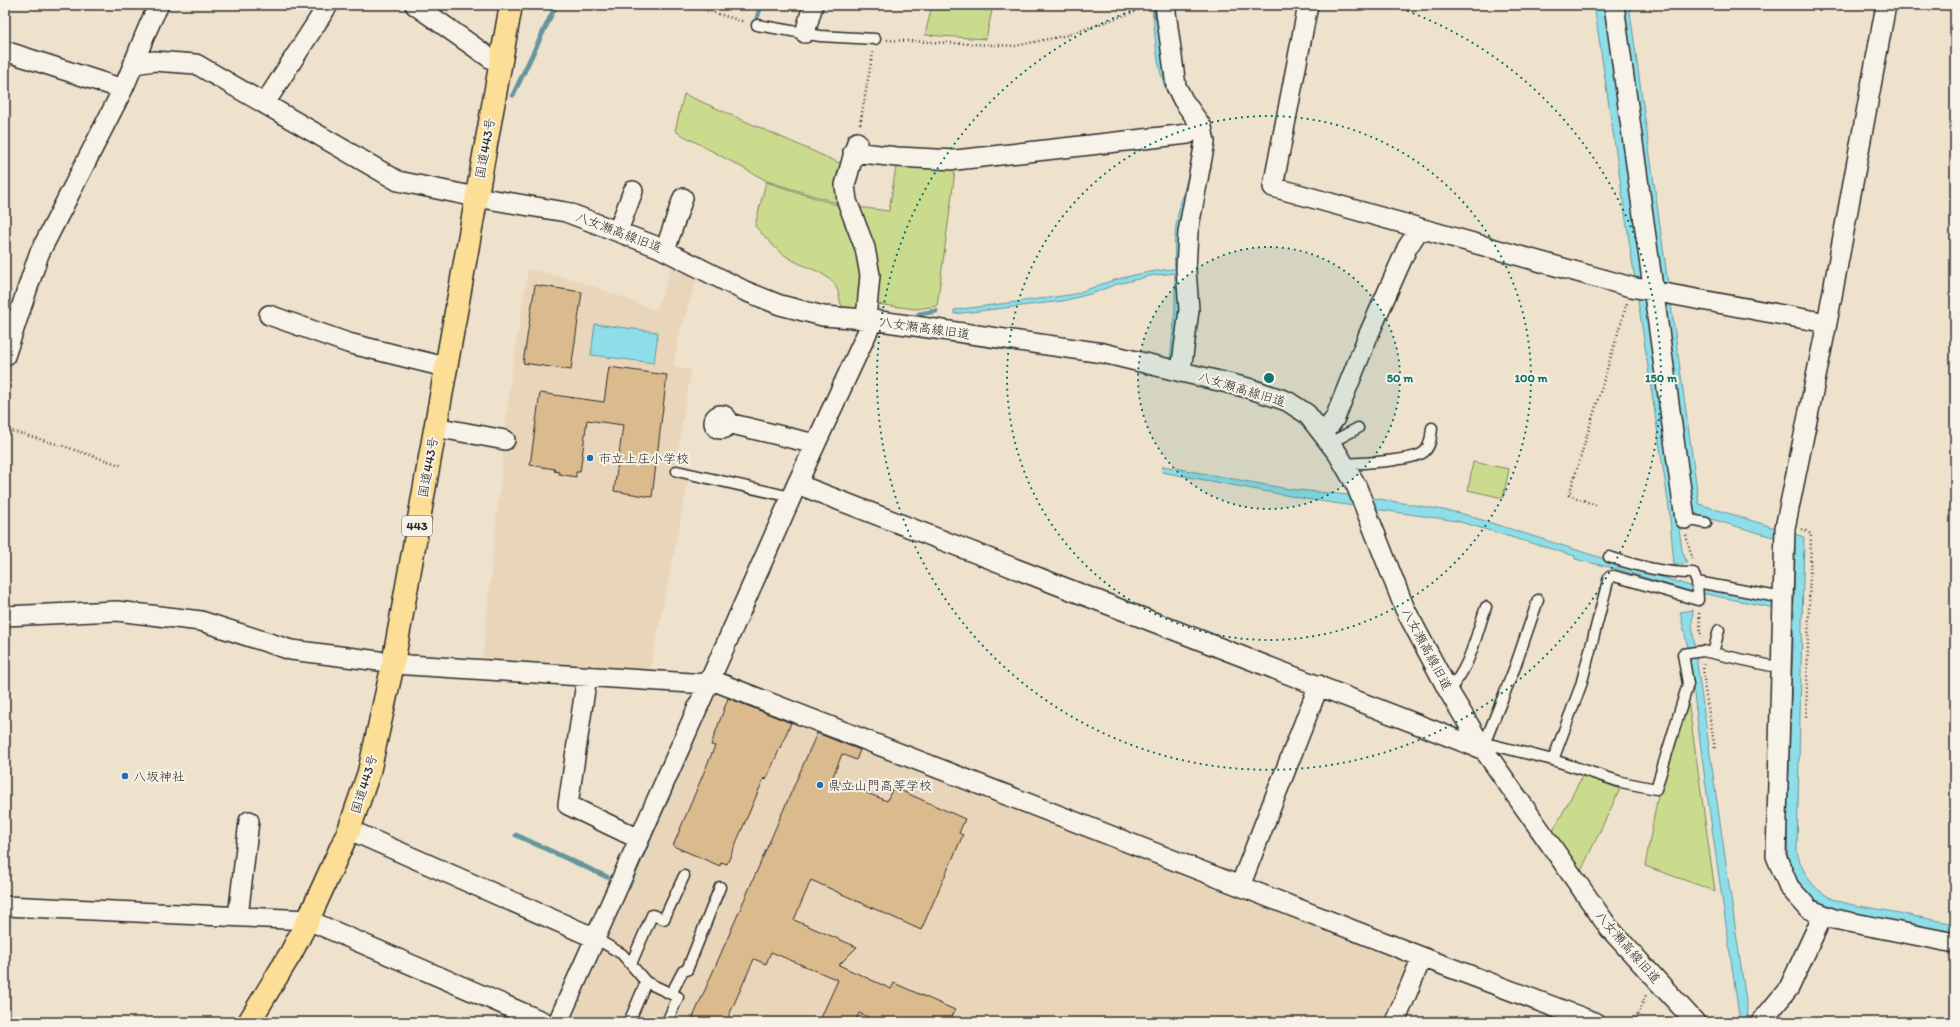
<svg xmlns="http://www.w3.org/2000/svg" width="1960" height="1027" font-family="Itim,'Klee One',sans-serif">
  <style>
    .built { fill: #e9d6ba }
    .green { fill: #cbdb8e; stroke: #7b835c }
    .water { fill: #8edee9; stroke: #66969d }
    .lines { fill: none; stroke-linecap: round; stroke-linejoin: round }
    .stream { stroke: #66969d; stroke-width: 5 }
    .building { fill: #dbbb8e; stroke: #2b2b2b }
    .service-casing { stroke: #2b2b2b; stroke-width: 13 }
    .minor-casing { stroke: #2b2b2b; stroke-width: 22 }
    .trunk-casing { stroke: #2b2b2b; stroke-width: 25 }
    .path { stroke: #2b2b2b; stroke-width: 2.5; stroke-dasharray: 1 3; stroke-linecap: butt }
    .service { stroke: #f7f3e8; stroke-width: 10 }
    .minor { stroke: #f7f3e8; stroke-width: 19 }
    .trunk { stroke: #fdde96; stroke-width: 22 }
    .ring { fill: none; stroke: #0f766e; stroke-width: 2; stroke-dasharray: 2 4 }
    .poi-dot { fill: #1f6fb2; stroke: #f7f3e8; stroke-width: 1.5 }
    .labels { text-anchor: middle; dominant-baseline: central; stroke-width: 4; stroke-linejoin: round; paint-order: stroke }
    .shield { fill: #f7f3e8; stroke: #686764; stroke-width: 1 }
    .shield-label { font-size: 12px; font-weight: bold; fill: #2b2b2b }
    .street-label { font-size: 13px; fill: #2b2b2b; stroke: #f7f3e8 }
    .poi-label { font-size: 13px; fill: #2b2b2b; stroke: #f7f3e8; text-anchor: start }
    .centre { fill: #0f766e; stroke: #f7f3e8; stroke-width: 2 }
    .ring-label { font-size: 12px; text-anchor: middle; font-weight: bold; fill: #0f766e; stroke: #f7f3e8; stroke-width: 4; stroke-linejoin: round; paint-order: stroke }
  </style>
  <rect width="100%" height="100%" fill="#efe2cd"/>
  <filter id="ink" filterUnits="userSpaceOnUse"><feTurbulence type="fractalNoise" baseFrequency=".025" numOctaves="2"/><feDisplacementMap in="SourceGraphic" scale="8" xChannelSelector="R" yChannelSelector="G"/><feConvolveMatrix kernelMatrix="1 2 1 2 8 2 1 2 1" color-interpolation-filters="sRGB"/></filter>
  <g filter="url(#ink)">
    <path class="built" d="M674,261L699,274L680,332L673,367L691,370L674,476L689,479L650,670L482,662L510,382L528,269L576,280L656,310Z
      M713,685L1416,961L1391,1022H565Z"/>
    <path class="green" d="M932,5H993L986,39L925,35Z
      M684,94L844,165L840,204L767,181L675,131Z
      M897,160L956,164L937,306L916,309L876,304L857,207L889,211Z
      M766,182L840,206L862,263V308L842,307C839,300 839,289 834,284C824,271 807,268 794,261C778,253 766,238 755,226Z
      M1473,462L1509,469L1503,498L1468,490Z
      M1688,700L1715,891L1645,866L1658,795Z
      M1583,775L1620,789L1580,873L1553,831Z"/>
    <path class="water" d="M1594,5H1604L1682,550L1687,563L1674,565L1669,508Z
      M1619,5H1629L1699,504L1804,537L1797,851C1800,866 1808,882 1821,892C1838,905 1863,906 1883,910C1907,915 1931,919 1955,924V934L1837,911L1814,900L1800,884L1792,871L1788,857L1787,826L1794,612L1701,593L1702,588L1794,603L1795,547L1780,539L1704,517L1703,519L1698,518V514L1692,513Z
      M1153,10H1156L1166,79L1191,124L1197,141L1174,361H1170L1175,311V273L1150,276L1114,285L1094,293L1063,301L954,314V310L1070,295C1083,292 1095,286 1108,282C1127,276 1155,270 1175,269C1174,253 1174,236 1177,220C1181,194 1194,167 1193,139C1192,125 1172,106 1167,92C1156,66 1155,37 1153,10Z
      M595,324L658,332L654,363L591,355Z
      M1163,466L1288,489L1368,497L1460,513L1693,587L1692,592L1617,569L1575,559V556L1457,521L1306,499L1162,472Z
      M1693,610L1692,623L1696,657L1749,1022H1740L1705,780L1688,648L1680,612Z
      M713,692L715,693L629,890L626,889Z"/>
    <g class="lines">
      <path class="stream" d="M1154,5L1155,16
        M757,18L761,5
        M513,95L556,5
        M919,314L936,311
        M516,835L607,877"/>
    </g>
    <path class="building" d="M535,285L582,292L571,370L523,363Z
      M609,367L667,375L652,497L614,491L623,425L587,420L580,472H576V477L559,474V472L554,471L555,469L530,465L540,393L604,402Z
      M728,698L791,723L766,780L764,778L727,864L721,862L720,866L673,846L715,746L711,745Z
      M817,733L860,750L856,760L842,754L832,779L887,801L893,787L965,819L959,833L963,835L921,930L811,880L794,920L857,947L839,965L891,989L894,983L955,1010L950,1022H880L859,1013L855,1022H819L838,980L771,952L766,964L754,959L726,1022H691Z"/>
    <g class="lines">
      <g class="service-casing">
        <path id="service" d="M757,25L820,36L875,39
          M1330,443L1358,428
          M1344,464C1359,463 1417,461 1425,451C1431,445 1431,436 1432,428
          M677,471L791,497
          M1685,519L1706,523
          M1697,582L1783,598
          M1713,653L1719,630
          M1448,690C1470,670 1476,634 1486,607
          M1485,743L1553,760L1581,685L1609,577L1614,576L1698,600L1697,582L1693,573C1663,573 1638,566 1609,557
          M1483,747L1515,667L1538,600
          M1553,760L1621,782L1656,789L1688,684L1683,654L1703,651L1781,668
          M595,938L622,954L646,982L678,997L667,1022
          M631,964L652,915L664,919L684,876
          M671,994L683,971L687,970L720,887
          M629,1022L646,982"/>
      </g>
      <g class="minor-casing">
        <path id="minor" d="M415,5L500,65
          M1165,5L1176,86L1183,100L1202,127L1205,142L1188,232L1186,269L1189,310L1181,371
          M1308,5L1273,187L1631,287L1827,323
          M1614,5L1685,519
          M1886,5L1827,323L1785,528L1776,856L1789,887L1809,909L1834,919L1955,943
          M805,33L813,5
          M5,51L123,89
          M135,64L154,61L196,64L398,181L476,197L566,212L658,247L745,291L780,305L823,316L866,319L1103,353L1248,388L1287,401L1307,414L1338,454L1356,485L1405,609L1448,690L1484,750L1609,928L1695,1022
          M265,103L328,5
          M857,142L845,185L847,201L865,248L870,275L866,319
          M853,152L897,157L956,160L1188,134
          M618,231L633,191
          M665,250L683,198
          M269,315L348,343L445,367
          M5,356L39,254L123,89C136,61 144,32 159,5
          M714 422a7 7 0 1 1 14 0a7 7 0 1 1-14 0Z
          M728,423L815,444
          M435,427L505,440
          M1321,432L1330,425L1335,418L1368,336L1407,248L1420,228
          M797,484L1484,750
          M5,616L117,611L201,621L291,650L379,661
          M393,664L707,684
          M587,676L568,805L639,839
          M709,679L1422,957L1594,1022
          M359,834L595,938
          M1240,886L1319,685
          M5,906L308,920L544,1022
          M238,917L249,821
          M558,1022L797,484L873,320
          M1395,1022L1422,957
          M1761,1022L1789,988L1823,915"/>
      </g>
      <g class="trunk-casing">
        <path id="trunk" d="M249,1022L291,953L308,920L349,830L369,772L393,664L511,5"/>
      </g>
      <path class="path" d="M699,8L745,22
        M887,40L1015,46L1068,35L1148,7
        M860,124L873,52
        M5,429L63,446L123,466
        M1596,505L1569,495L1627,303
        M1802,529L1811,534L1806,719
        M1686,535L1692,559
        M1699,613L1701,637
        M1703,664L1705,690L1715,749
        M1634,1022L1646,995"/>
      <use href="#service" class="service"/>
      <use href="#minor" class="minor"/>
      <use href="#trunk" class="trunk"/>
    </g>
  </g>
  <circle cx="1269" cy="378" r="131" fill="#0f766e" fill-opacity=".12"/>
  <g class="ring">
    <circle cx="1269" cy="378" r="131"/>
    <circle cx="1269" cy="378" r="262"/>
    <path d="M1390 5A392 392 0 1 1 1148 5"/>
  </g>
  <g class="poi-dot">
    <circle cx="590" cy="458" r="4"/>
    <circle cx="125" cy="776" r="4"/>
    <circle cx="820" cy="785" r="4"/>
  </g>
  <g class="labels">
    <rect class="shield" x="402" y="516" width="30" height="20" rx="3"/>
    <g class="shield-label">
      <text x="417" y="526">443</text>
    </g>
    <g class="street-label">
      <text transform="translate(485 148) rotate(-80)">国道443号</text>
      <text transform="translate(619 232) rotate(21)">八女瀬高線旧道</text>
      <text transform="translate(925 328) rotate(8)">八女瀬高線旧道</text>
      <text transform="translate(1242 389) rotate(17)">八女瀬高線旧道</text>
      <text transform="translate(428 467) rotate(-80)">国道443号</text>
      <text transform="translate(1427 649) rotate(62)">八女瀬高線旧道</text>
      <text transform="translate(364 784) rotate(-73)">国道443号</text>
      <text transform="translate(1628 947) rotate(49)">八女瀬高線旧道</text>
    </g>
    <g class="poi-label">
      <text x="598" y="458">市立上庄小学校</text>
      <text x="133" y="776">八坂神社</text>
      <text x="828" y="785">県立山門高等学校</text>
    </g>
  </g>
  <circle cx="1269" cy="378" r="6" class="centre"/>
  <g class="ring-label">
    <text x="1400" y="382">50 m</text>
    <text x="1531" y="382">100 m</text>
    <text x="1661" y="382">150 m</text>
  </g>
  <rect width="1960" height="1027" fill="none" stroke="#f7f3e8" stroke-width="20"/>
  <rect x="10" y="10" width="1940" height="1007" fill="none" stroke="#2b2b2b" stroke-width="1.5" filter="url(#ink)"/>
</svg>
